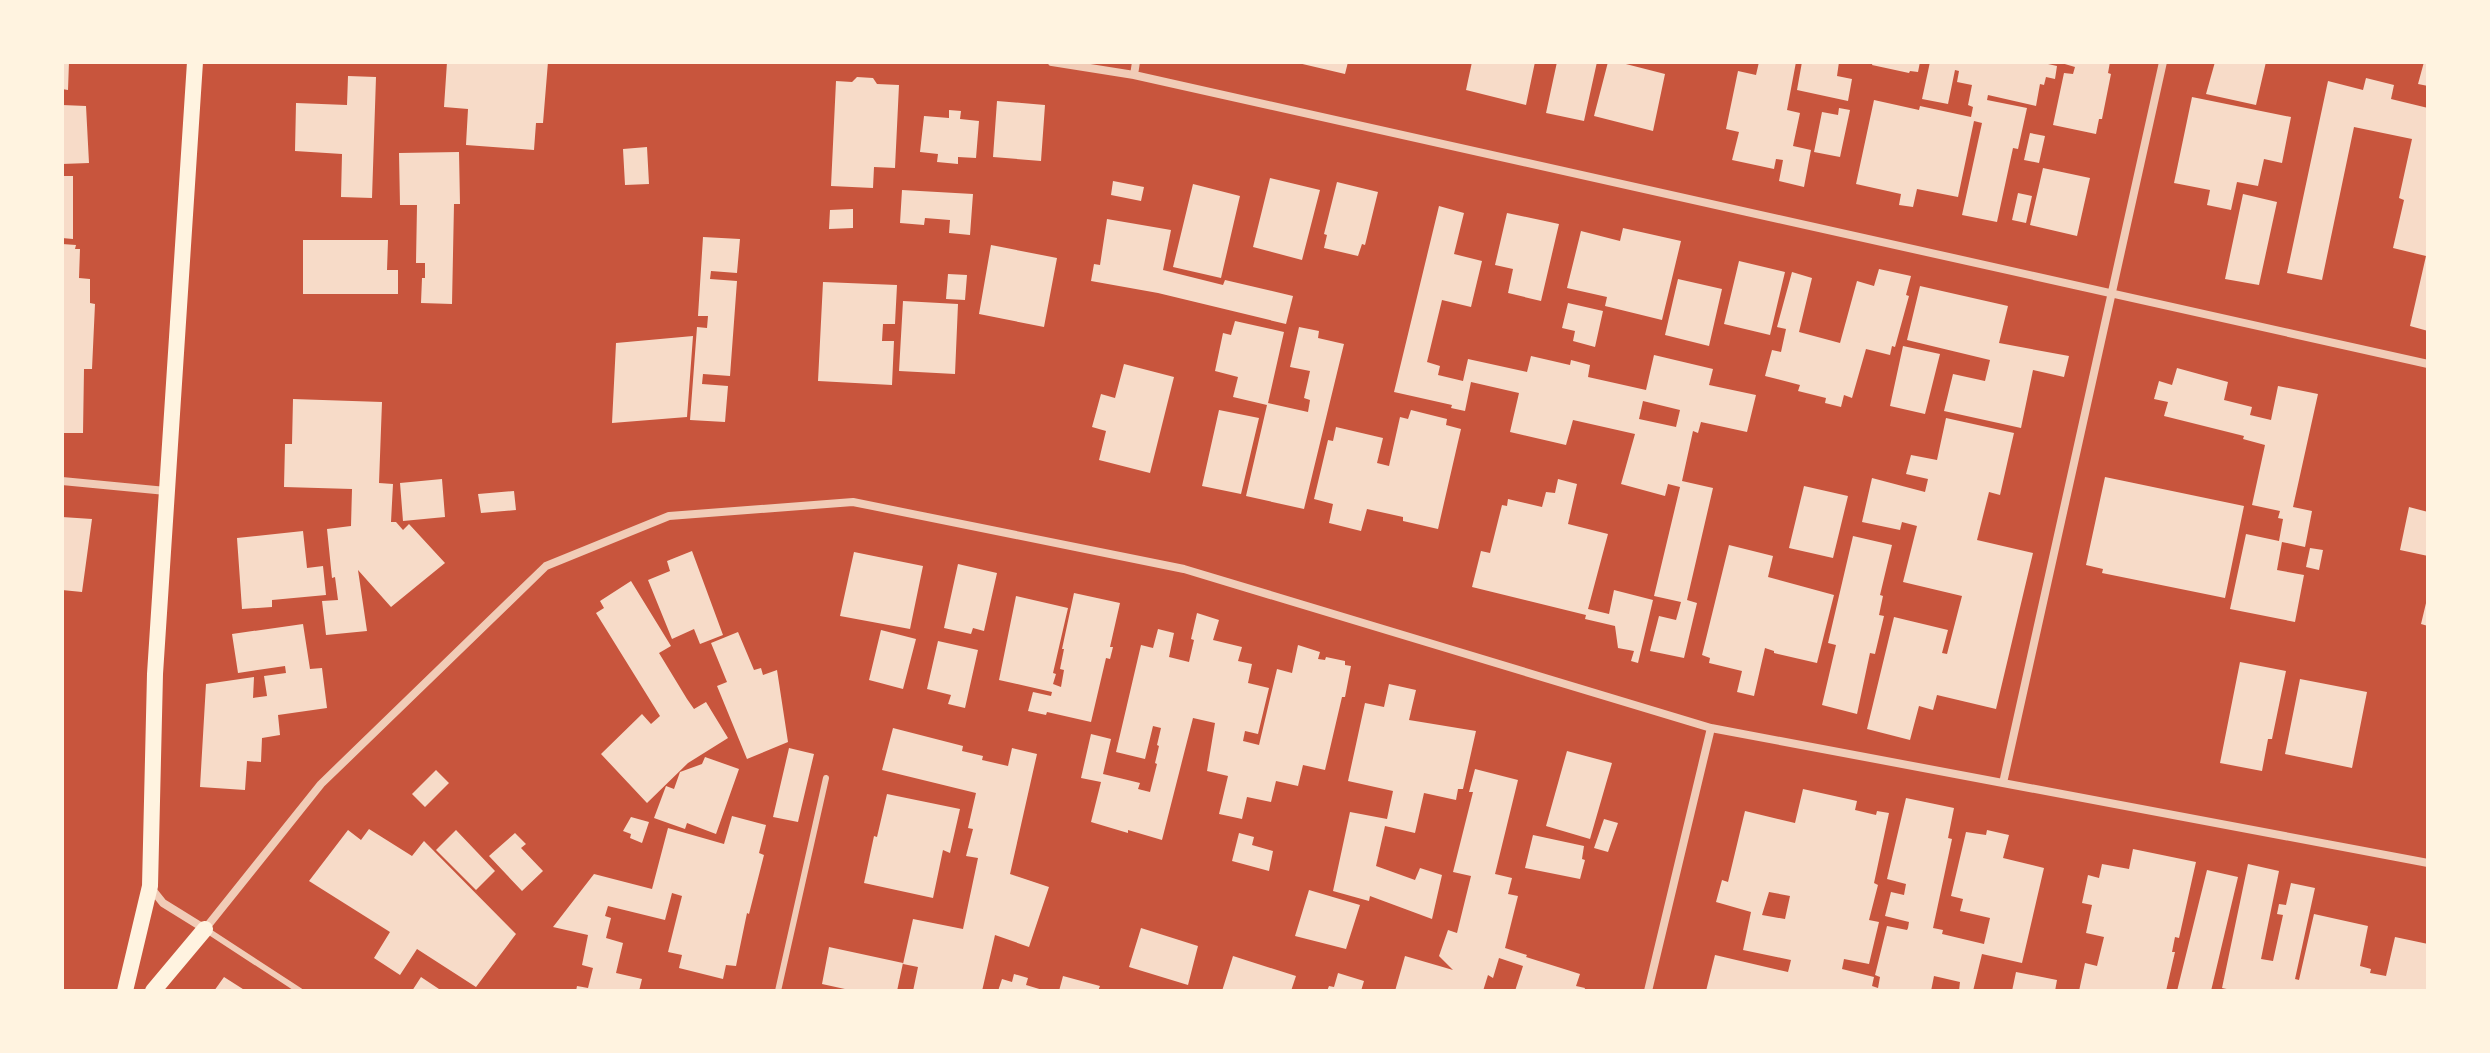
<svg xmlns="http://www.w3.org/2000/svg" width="2490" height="1053" font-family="'Work Sans',sans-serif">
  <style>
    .building { fill: #f7dbc8; fill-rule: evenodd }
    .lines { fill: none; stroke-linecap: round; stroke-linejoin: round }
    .service { stroke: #f1ccb7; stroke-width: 6 }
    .minor { stroke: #f1ccb7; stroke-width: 8 }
    .secondary { stroke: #fff3e0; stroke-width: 16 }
  </style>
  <rect width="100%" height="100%" fill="#c8553d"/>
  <path class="building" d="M62,62H69L68,90L62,89Z
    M447,62H548L543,123H536L534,150L466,145L468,109L444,107Z
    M1294,62H1348L1345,74Z
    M1472,62H1535L1526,105L1466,90Z
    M1557,62H1597L1584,121L1546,113Z
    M1608,62H1618L1665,74L1653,131L1594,116Z
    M1759,62H1796L1787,110L1800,113L1793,146L1811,150L1804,187L1779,181L1783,160L1776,159L1774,169L1732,160L1739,132L1726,129L1738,71L1756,75Z
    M1802,62H1839L1837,76L1852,79L1848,101L1797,90Z
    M1873,62H1920L1918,72L1910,71L1909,73L1872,65Z
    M1930,62H2039L2057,66L2055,79L2046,77L2044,85L2040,84L2036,106L1988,95L1987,100L2027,108L2018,149L2013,148L1997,222L1962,215L1982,123L1974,121L1958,197L1917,189L1913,207L1899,205L1901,194L1856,184L1874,100L1919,110L1920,106L1971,117L1973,107L1968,105L1972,85L1957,82L1959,71L1955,70L1948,104L1922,99Z
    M2058,62H2110L2108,73L2111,74L2102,119H2099L2096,134L2053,125L2064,73L2073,74L2075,67Z
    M2215,62H2266L2256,105L2206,94Z
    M2424,62H2428V86L2418,84Z
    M348,76L376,77L372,198L341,197L342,154L295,151L296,103L347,105Z
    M857,77L873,78L877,84L899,85L895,168L874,167L873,188L831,186L836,81L852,82Z
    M2366,78L2394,85L2391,99L2428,108V331L2410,326L2426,256L2393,248L2404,200L2399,198L2412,139L2354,127L2322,280L2287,273L2328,81L2363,90Z
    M2192,97L2291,117L2282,163L2264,159L2258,186L2237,182L2231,210L2207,205L2210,190L2174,183Z
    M997,101L1045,105L1041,161L993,157Z
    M62,105L86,106L89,163L62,164Z
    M1839,108L1850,110L1840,157L1814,152L1822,112L1838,115Z
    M949,110L961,111L960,119L979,121L976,158L958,157V164L937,162L938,154L920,152L924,116L949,118Z
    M2030,133L2045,136L2039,163L2024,160Z
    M647,147L649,184L625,185L623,149Z
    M459,152L460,204H454L452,304L421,303L422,278H425V263H416L417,205H400L399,153Z
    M2043,168L2090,178L2077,236L2030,225Z
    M62,176H73V239L62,238Z
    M1270,178L1320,190L1302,260L1253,247Z
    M1113,181L1144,187L1141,201L1111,195Z
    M1337,182L1378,192L1365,245L1362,244L1358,256L1324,248L1327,235L1324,234Z
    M1193,184L1240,196L1221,278L1173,267Z
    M902,190L973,194L970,235L949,233L950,220L925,218L924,225L900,223Z
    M2018,193L2032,196L2026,223L2012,220Z
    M2243,194L2277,202L2259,285L2225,279Z
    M1439,206L1464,213L1454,254L1482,261L1471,307L1442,300L1427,362L1440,366L1438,375L1463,381L1468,359L1527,372L1531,356L1570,365L1571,360L1590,365L1588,377L1646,390L1654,355L1713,369L1709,385L1756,395L1747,432L1701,422L1698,433L1693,431L1682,481L1713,488L1687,600L1697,603L1684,658L1650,651L1659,616L1676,620L1681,602L1654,596L1680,487L1668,484L1665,496L1621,484L1635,434L1573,420L1566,445L1510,432L1519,393L1471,382L1465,411L1451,408L1452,405L1394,392ZM1643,401L1680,410L1676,427L1639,419Z
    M853,209V228L829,229L830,210Z
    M1507,213L1559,224L1541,301L1508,293L1513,269L1495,265Z
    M1107,219L1171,230L1163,270L1223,285L1225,280L1293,296L1286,324L1158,293L1091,281L1094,264L1100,265Z
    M1623,228L1681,241L1662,320L1605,306L1607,297L1567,288L1581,231L1620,241Z
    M703,237L740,239L737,273L711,271L710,279L737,281L730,376L703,374L702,384L728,386L725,422L690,420L697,327L707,328L708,316H698Z
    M303,240H388L387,270H398V294H303Z
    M62,244L76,245L75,249H80L79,278L90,279V303L95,304L92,369H84L83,433H62Z
    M991,245L1057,258L1044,327L979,314Z
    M1739,261L1785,272L1770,335L1724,324Z
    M1879,269L1911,276L1906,295L1909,296L1895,347L1892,346L1890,355L1866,349L1852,398L1844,395L1841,407L1825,403L1826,398L1798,391L1800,385L1765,376L1772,350L1781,352L1786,329L1777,327L1792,272L1812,278L1799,332L1840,343L1857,281L1874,286Z
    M948,274L967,275L965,300L946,299Z
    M1678,279L1722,289L1709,346L1665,335Z
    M823,282L897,285L895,324H883L882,341H894L892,385L818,381Z
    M1920,286L2008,306L1999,343L2069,356L2064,377L2033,370L2021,428L1944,411L1953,374L1985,381L1990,360L1907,340Z
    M903,301L958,304L955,374L899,371Z
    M1568,303L1603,311L1595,347L1573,341L1575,331L1562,328Z
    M1235,321L1284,332L1268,403L1308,412L1310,400L1304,398L1310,371L1290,367L1299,327L1319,331L1318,338L1344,344L1304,509L1246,496L1267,405L1233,397L1238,377L1215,371L1223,333L1231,335Z
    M693,336L687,417L612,423L616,343Z
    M1903,346L1940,354L1925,414L1890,406Z
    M1124,364L1174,377L1150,473L1099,460L1106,431L1092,427L1101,394L1115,398Z
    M2177,368L2228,382L2224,400L2252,407L2250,415L2271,420L2278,386L2318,394L2293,507L2312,511L2305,547L2282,542L2277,570L2304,575L2295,622L2230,609L2246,534L2279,541L2283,519L2278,518L2280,511L2252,505L2265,445L2243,439L2244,436L2164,416L2168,402L2154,399L2159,381L2172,385Z
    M293,399L382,402L379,483L393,484L391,522H396L403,530L409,524L445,563L391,607L358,570L367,631L326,635L322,601L338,600L335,577L332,578L327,529L351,526L352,489L284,487L285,444H292Z
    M1219,410L1259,418L1241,494L1202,486Z
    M1411,410L1447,419L1446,425L1461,429L1438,529L1403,521V517L1367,509L1361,531L1329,523L1333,504L1314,499L1328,440L1333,441L1336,427L1383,438L1377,463L1389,466L1400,417L1408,419Z
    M1946,418L2014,433L2000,495L1989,492L1977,540L2033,553L1996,709L1937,695L1933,710L1919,706L1910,740L1867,729L1894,617L1948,630L1942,653L1947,654L1962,596L1903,582L1917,526L1902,522L1900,530L1862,522L1872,478L1925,492L1928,479L1906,474L1911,455L1937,460Z
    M2105,477L2244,506L2225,598L2102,573L2103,569L2086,565Z
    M442,479L445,517L403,521L400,483Z
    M1558,479L1577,484L1568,524L1608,534L1588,609L1609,614L1614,590L1653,600L1638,663L1631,661L1634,651L1618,648L1615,626L1585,619L1586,615L1472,587L1481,551L1490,553L1502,505L1507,506L1508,499L1542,507L1546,492L1555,493Z
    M1804,486L1848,496L1833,558L1789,548Z
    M514,491L516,510L481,513L478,494Z
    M2409,507L2428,512V556L2400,550Z
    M62,517L92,519L82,592L62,590Z
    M303,531L307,568L323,566L326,595L272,600V607L242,609L237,538Z
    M1853,536L1892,545L1880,595L1883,596L1879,615L1884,616L1875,654L1870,653L1857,714L1822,705L1836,645L1828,643Z
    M1729,545L1773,556L1768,577L1834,595L1817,663L1774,653V651L1765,648L1754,696L1737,692L1742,671L1709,663L1710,658L1702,655Z
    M2310,548L2323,550L2319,570L2306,567Z
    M692,551L723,635L700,644L694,629L672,639L648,580L670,571L667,561Z
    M854,552L923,566L910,629L840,616Z
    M958,564L997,573L984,631L973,628L971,634L944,628Z
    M631,581L671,646L659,653L687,699L694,709L706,702L728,738L688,763L647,803L601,754L642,714L651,724L660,716L596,613L604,608L600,601Z
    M1074,593L1120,603L1110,647H1113L1110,659L1106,658L1091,722L1047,712L1046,715L1028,711L1033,692L1051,696L1052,692L999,680L1016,596L1068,608L1053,673L1056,674L1053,684L1061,687L1064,670L1060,669L1064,649H1062Z
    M2427,599H2428V626L2421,624Z
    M1197,613L1219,620L1213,640L1242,647L1238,661L1252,664L1248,683L1269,688L1258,734L1245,731L1243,741L1259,745L1277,669L1292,673L1298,645L1320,652L1318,659L1325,660L1326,657L1345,661V665L1351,666L1345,697H1342L1325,770L1303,765L1298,786L1276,781L1271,802L1247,797L1242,819L1219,814L1228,776L1207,771L1215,723L1193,718L1162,840L1128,830V833L1091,822L1101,782L1081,778L1091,734L1111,739L1103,774L1140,783L1138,789L1150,792L1157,764L1155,763L1159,746L1157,745L1161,728L1153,726L1145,759L1116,752L1141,645L1153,648L1158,629L1174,633L1169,657L1189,662L1194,640L1191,639Z
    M303,624L310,669L322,668L327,708L278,715L280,735L262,738L261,762L247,761L245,790L200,787L206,684L254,677L253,698L267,696L264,676L286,673L285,666L238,673L232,634Z
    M881,630L916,639L903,689L869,680Z
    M738,632L754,670L761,668L763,675L777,670L788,742L747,759L717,686L727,682L711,643Z
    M938,641L978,650L965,708L948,704L951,695L927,689Z
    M2240,662L2286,671L2272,739H2268L2262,771L2220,763Z
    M2300,679L2367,692L2352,768L2285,754Z
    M1389,684L1416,690L1409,720L1476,731L1463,789H1458L1456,800L1424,793L1415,833L1385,826L1376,866L1415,880L1420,868L1442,875L1432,919L1370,896L1369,901L1333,891L1350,812L1387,819L1393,791L1348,781L1365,703L1384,707Z
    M893,728L963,746L962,751L983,756L982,760L1008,766L1012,748L1037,754L1010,874L1049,887L1029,947L995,935L982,991H913L918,967L903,964L913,919L963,929L978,858L966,856L973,829L968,828L976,793L882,770Z
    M789,748L814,754L798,822L773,817Z
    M1567,751L1612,763L1590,839L1546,826Z
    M705,757L739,769L716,834L687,823L685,829L654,818L666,786L674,789L680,772L702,764Z
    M1475,769L1518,780L1495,874L1512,878L1508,894L1518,896L1505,948L1527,955L1526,957L1580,974L1576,986L1585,988L1584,991H1515L1523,966L1499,958L1493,978L1488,975L1483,991H1395L1405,956L1453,970L1439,956L1448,930L1457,933L1471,876L1453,872L1473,792H1469Z
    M436,770L449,783L425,807L412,794Z
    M1803,789L1857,801L1855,810L1876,815L1877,811L1889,813L1874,883L1878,885L1869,920L1879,922L1869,964L1844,959L1842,969L1874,977L1872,986L1878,988L1880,977L1875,975L1887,926L1907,930L1908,928L1909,922L1885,916L1891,892L1904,895L1906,884L1887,879L1906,798L1954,808L1948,838L1952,839L1933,928L1943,930L1942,934L1984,944L1990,918L1960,911L1963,899L1951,896L1966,832L1986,835L1987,830L2009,835L2003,858L2044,868L2022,963L1982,954L1973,991H1959L1960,982L1934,976L1931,991H1706L1715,955L1788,972L1791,960L1743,950L1751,912L1716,902L1722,880L1728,882L1745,811L1795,823ZM1769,892L1790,896L1785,919L1762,915Z
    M887,794L960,809L950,853L943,850L933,898L864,883L874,836L877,837Z
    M732,816L766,825L759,853L764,855L749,914L747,913L736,966L726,965L723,979L679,968L682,955L668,952L682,896L672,893L665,920L608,906L605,916L611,918L606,938L623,943L616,973L642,979L639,991H576L577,986L588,988L593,968L582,965L588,935L553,927L594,874L652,889L668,828L724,844Z
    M631,817L649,822L642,843L630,838L631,834L623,831Z
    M1604,819L1618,823L1608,852L1594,848Z
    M369,829L412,856L424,841L516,934L476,987L417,949L400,975L374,958L390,932L309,881L348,830L361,840Z
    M456,830L495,871L476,890L436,850Z
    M515,833L526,844L521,848L543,871L522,891L489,856Z
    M1239,833L1254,837L1252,845L1273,851L1269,871L1232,861Z
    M1533,835L1584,846L1582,859L1585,860L1580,879L1525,868Z
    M2133,849L2196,862L2179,938L2175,937L2172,952H2175L2166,991H2079L2085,963L2097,966L2104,937L2086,933L2092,905L2082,903L2088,875L2099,878L2102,864L2129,869Z
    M2248,864L2279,871L2261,959L2273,961L2283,915L2277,914L2279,904L2286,905L2291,883L2315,888L2295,979L2299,980L2314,914L2368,926L2360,966L2371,969L2370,973L2386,976L2395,937L2428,944V991H2236L2222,988Z
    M2207,870L2238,877L2211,991H2177Z
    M1309,890L1360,905L1346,949L1295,936Z
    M1141,928L1198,946L1188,985L1129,967Z
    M829,947L903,963L897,991H854L822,984Z
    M1233,956L1296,976L1291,991H1222Z
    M2016,972L2057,980L2055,991H2012Z
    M1338,973L1364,981L1361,991H1327L1329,986L1334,987Z
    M1014,974L1028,978L1026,985L1046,991H998L1002,979L1012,982Z
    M1063,976L1100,986L1098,991H1059Z
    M224,977L246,991H214Z
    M421,977L442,991H412Z"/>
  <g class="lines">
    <path class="service" d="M208,931L300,991
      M778,991L826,778"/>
    <path class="minor" d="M1052,62L1134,75L2428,364
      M1134,75L1136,62
      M62,481L166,491
      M2003,783L2163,62
      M151,888L163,903L205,929L321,784L546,566L669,516L853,502L1184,569L1711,728L2428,863
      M1648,991L1711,728"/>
    <path class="secondary" d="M125,991L150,886L155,674L195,62
      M153,991L205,929"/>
  </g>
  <rect width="2490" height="1053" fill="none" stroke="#fff3e0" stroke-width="128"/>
</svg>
